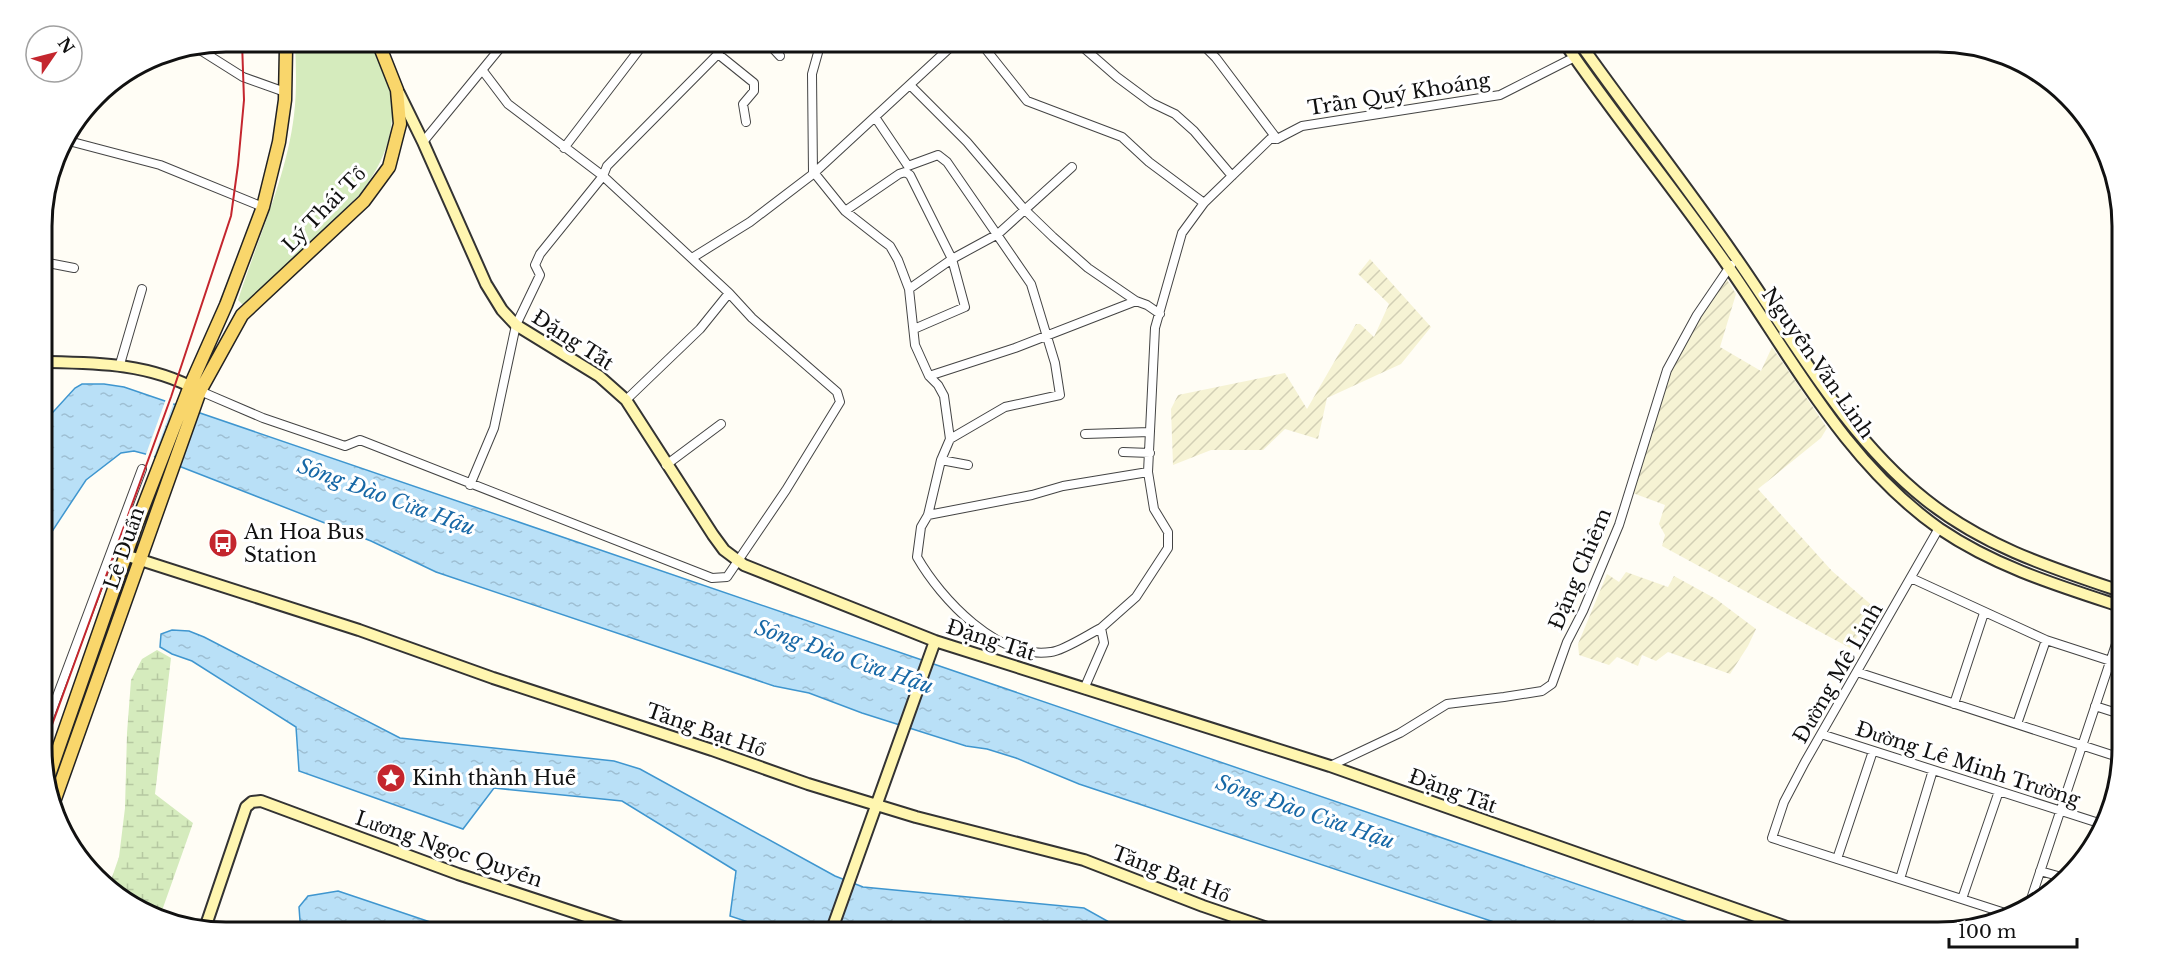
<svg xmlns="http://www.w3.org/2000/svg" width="2165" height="974" font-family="'Libre Baskerville',serif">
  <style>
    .farmland { fill: url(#farmland-furrows) }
    .grass { fill: #d5ebbd }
    .wetland { fill: url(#wetland-marsh) }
    .water { fill: url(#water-ripples); stroke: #3f96cf; stroke-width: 1.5 }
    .pier { fill: #fffdf5 }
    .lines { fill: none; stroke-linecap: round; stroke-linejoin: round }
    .street-casing { stroke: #444; stroke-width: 10 }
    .secondary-casing { stroke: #333; stroke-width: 14 }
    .primary-casing { stroke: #222; stroke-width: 15 }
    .street { stroke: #fff; stroke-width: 8 }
    .secondary { stroke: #fff6b0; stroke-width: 10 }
    .primary { stroke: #f9d66b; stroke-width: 12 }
    .rail { stroke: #c4262e; stroke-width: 2 }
    .labels { text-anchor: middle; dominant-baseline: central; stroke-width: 6; stroke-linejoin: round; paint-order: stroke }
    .street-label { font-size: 20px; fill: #111; stroke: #fff }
    .poi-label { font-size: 20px; fill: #111; stroke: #fff; text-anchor: start }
    .water-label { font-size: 21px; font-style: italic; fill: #1768a6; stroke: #fff }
    .rim { fill: none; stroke: #111; stroke-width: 3 }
  </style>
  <defs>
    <pattern id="farmland-furrows" width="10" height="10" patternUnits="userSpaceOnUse" patternTransform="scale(1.5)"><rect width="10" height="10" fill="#f6f3d4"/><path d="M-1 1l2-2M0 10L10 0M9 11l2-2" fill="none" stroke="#d2cfb5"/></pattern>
    <pattern id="wetland-marsh" width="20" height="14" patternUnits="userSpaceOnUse" patternTransform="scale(1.5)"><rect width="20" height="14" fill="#d5ebbd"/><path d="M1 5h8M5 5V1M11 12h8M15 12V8" fill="none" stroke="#b6c8a1"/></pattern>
    <pattern id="water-ripples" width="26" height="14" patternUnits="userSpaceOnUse" patternTransform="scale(1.5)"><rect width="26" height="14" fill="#b9e0f7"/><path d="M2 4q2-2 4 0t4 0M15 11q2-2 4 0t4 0" fill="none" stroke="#9ebfd3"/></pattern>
  </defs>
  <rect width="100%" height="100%" fill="#fffdf5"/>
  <path class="farmland" d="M1370,259L1431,327L1401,364L1327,398L1318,439L1285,429L1263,450H1211L1173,465L1171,409L1178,395L1285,373L1307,409L1356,324H1360L1374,337L1389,304L1358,274Z
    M1724,275L1736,294L1720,347L1761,371L1772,347L1827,428L1821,438L1758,489L1832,571L1875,608L1850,648L1662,546L1665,535L1659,524L1665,505L1630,492L1667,370Z
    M1626,572L1668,587L1674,576L1716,599L1756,629L1748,646L1730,674L1668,652L1656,661L1642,655L1638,666L1617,657L1609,665L1579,655L1578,644L1607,574L1619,582Z"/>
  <path class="grass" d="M295,42H373C379,57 385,71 389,86C399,127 384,164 359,195L247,304H242L238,300C257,241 287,176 294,115C297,91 296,67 295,42Z"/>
  <path class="wetland" d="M157,650L171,658L155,794L193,823L159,919L110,883L119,857L125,808L127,733L131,680L142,659Z"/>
  <path class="water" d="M82,384H104L124,387L1717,932H1524L1079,784L1016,758L987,749L966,746L862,713L809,693L774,686L436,572L371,541L153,456L134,451L121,453L86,480L49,536L43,552V423L75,388Z
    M172,630L189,631L204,637L400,738L614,761L640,769L835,876L863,887L1084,908L1127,932H778L730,916L736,871L622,801L494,788L463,829L299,771L296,727L192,661L172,654L160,647L161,634Z
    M338,891L448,928L461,932H317L300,921L299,907L308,896Z"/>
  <path class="pier" d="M166,399L174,402L153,459L145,457Z"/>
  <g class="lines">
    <g class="street-casing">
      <path id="street" d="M767,42L780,56
        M821,42L812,74L813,174L816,175L845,211L882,240L890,246L898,260L909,289L915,345L929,376L938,385L944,396L950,439L941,460L928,515L921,527L917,557C941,599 998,660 1051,652C1063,651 1089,634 1101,628
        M980,42L1027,101L1122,137L1149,162L1204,203
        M1077,42L1117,77L1152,103L1175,114L1194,131L1232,176
        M1200,42L1216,58L1277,139
        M197,48L243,77L285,92
        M1586,52L1606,42
        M718,54L754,83V91L743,104L746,122
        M910,85L967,142L1025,210L1053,237L1088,268L1136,301L1147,305L1160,314
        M875,117L908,166L938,155L947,162L1031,284L1055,363L1060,395L1005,407L950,439
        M65,140L160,165L263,207
        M423,142L505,42
        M564,148L645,42
        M845,211L899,174L905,172L910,175L952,259L965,307L914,329
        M692,258L750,222L813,174L956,42
        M43,262L74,268
        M909,289L952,259L998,234L1072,167
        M120,364L142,289
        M929,376L1015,348L1136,301
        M200,391L263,418L345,446L360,440L712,578L727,577L786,490L840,402L837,392L752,318L729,293L603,176L508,104L483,71
        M626,400L700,329L729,293
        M1085,434L1150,432
        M1123,452L1150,453
        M941,460L968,465
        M666,465L721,424
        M470,485L494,428L516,325L540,275L535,265L540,254L603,176L607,166L718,54L725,42
        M928,515L1032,495L1063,486L1148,472
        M1939,528L1805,762L1784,802L1772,838L2005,913
        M1911,578L2046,640L2123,665
        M1857,672L2121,758
        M1084,689L1104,643L1101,628L1136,597L1168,548V532L1154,509L1148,472L1155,328L1182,233L1204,203L1270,139H1277L1302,126L1500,95L1575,57
        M1954,704L1984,613
        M2095,706L2123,715
        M2017,724L2046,640
        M44,731L142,469
        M1821,734L2105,825
        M1330,766L1400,733L1447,704L1504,697L1542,691L1552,684L1567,642L1583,611L1619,525L1667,370L1697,315L1731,265
        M1837,859L1873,751
        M2040,871L2065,878
        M1900,879L1933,770
        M1962,899L1999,791
        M2029,905L2123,623"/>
    </g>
    <g class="secondary-casing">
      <path id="secondary" d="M1564,42C1617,120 1677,192 1730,269C1793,360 1847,464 1940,529C1996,567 2059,586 2123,607
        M1579,42C1630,114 1684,183 1734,255C1793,339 1844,435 1926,500C1985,547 2052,568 2123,592
        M399,93L423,142L486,284L502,310L516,325L599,376L626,400L713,535L724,550L744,565L935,641L1330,766L1801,932
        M43,362C96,363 149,363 197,390
        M125,555L359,630L493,678L712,750L808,784L916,817L1084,860L1203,906L1279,932
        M205,928L246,807L252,802L261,801L458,874L634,932
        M831,932L935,641"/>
    </g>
    <g class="primary-casing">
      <path id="primary" d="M47,781L137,523L190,386L226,305L263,207L279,142L285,100L286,48L284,42
        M55,799L200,391L242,315L364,201L389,167L400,124L397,90L378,42"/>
    </g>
    <use href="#street" class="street"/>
    <use href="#secondary" class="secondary"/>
    <use href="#primary" class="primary"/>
    <path class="rail" d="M44,747L171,397L231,216L238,165L244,100L242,42"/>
  </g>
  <defs>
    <g id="bus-disc" transform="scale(1.5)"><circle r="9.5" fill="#c4262e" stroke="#fff"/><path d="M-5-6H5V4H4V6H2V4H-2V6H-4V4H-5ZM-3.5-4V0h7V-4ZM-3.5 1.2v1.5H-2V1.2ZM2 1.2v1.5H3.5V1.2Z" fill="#fff"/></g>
    <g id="sight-disc" transform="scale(1.5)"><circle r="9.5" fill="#c4262e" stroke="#fff"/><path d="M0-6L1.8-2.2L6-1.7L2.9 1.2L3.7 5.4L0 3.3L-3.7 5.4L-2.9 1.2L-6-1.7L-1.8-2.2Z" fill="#fff"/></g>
  </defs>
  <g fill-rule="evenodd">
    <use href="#bus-disc" x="223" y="543"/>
    <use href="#sight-disc" x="391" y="778"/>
  </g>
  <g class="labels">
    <g class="street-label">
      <text transform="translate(1399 94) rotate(-9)">Trần Quý Khoáng</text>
      <text transform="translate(324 209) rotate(-46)">Lý Thái Tổ</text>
      <text transform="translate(573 340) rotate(33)">Đặng Tất</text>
      <text transform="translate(1818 363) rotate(55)">Nguyễn Văn Linh</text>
      <text transform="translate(124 548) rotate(-71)">Lê Duẩn</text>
      <text transform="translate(1580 569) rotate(-67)">Đặng Chiêm</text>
      <text transform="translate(991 640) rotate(18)">Đặng Tất</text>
      <text transform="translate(1838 673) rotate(-60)">Đường Mê Linh</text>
      <text transform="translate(706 730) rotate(19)">Tăng Bạt Hổ</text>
      <text transform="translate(1968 764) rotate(18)">Đường Lê Minh Trường</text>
      <text transform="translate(1453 791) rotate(20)">Đặng Tất</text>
      <text transform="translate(449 849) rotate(19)">Lương Ngọc Quyến</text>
      <text transform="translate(1171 874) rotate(21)">Tăng Bạt Hổ</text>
    </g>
    <g class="poi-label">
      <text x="244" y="532">An Hoa Bus<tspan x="244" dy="23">Station</tspan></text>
      <text x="412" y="778">Kinh thành Huế</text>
    </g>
    <g class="water-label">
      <text transform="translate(386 497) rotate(20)">Sông Đào Cửa Hậu</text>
      <text transform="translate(844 657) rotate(19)">Sông Đào Cửa Hậu</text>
      <text transform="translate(1305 812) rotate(19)">Sông Đào Cửa Hậu</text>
    </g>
  </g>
  <path d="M0 0H2165V974H0ZM226 52H1938A174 174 0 0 1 2112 226V748A174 174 0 0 1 1938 922H226A174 174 0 0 1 52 748V226A174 174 0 0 1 226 52Z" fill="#fff" fill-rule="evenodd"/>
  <path class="rim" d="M226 52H1938A174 174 0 0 1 2112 226V748A174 174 0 0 1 1938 922H226A174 174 0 0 1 52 748V226A174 174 0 0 1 226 52Z"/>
  <g transform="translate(54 54) rotate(55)"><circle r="28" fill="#ffffff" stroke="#a0a0a0" stroke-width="1.5"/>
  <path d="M0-4.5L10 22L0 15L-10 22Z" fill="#c4262e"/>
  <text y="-9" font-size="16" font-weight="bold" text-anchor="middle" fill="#111111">N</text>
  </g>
  <path d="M1949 938v9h128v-9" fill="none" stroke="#111111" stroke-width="3"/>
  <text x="1958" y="938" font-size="18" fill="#111111" stroke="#ffffff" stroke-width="4.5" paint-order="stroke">100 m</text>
</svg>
